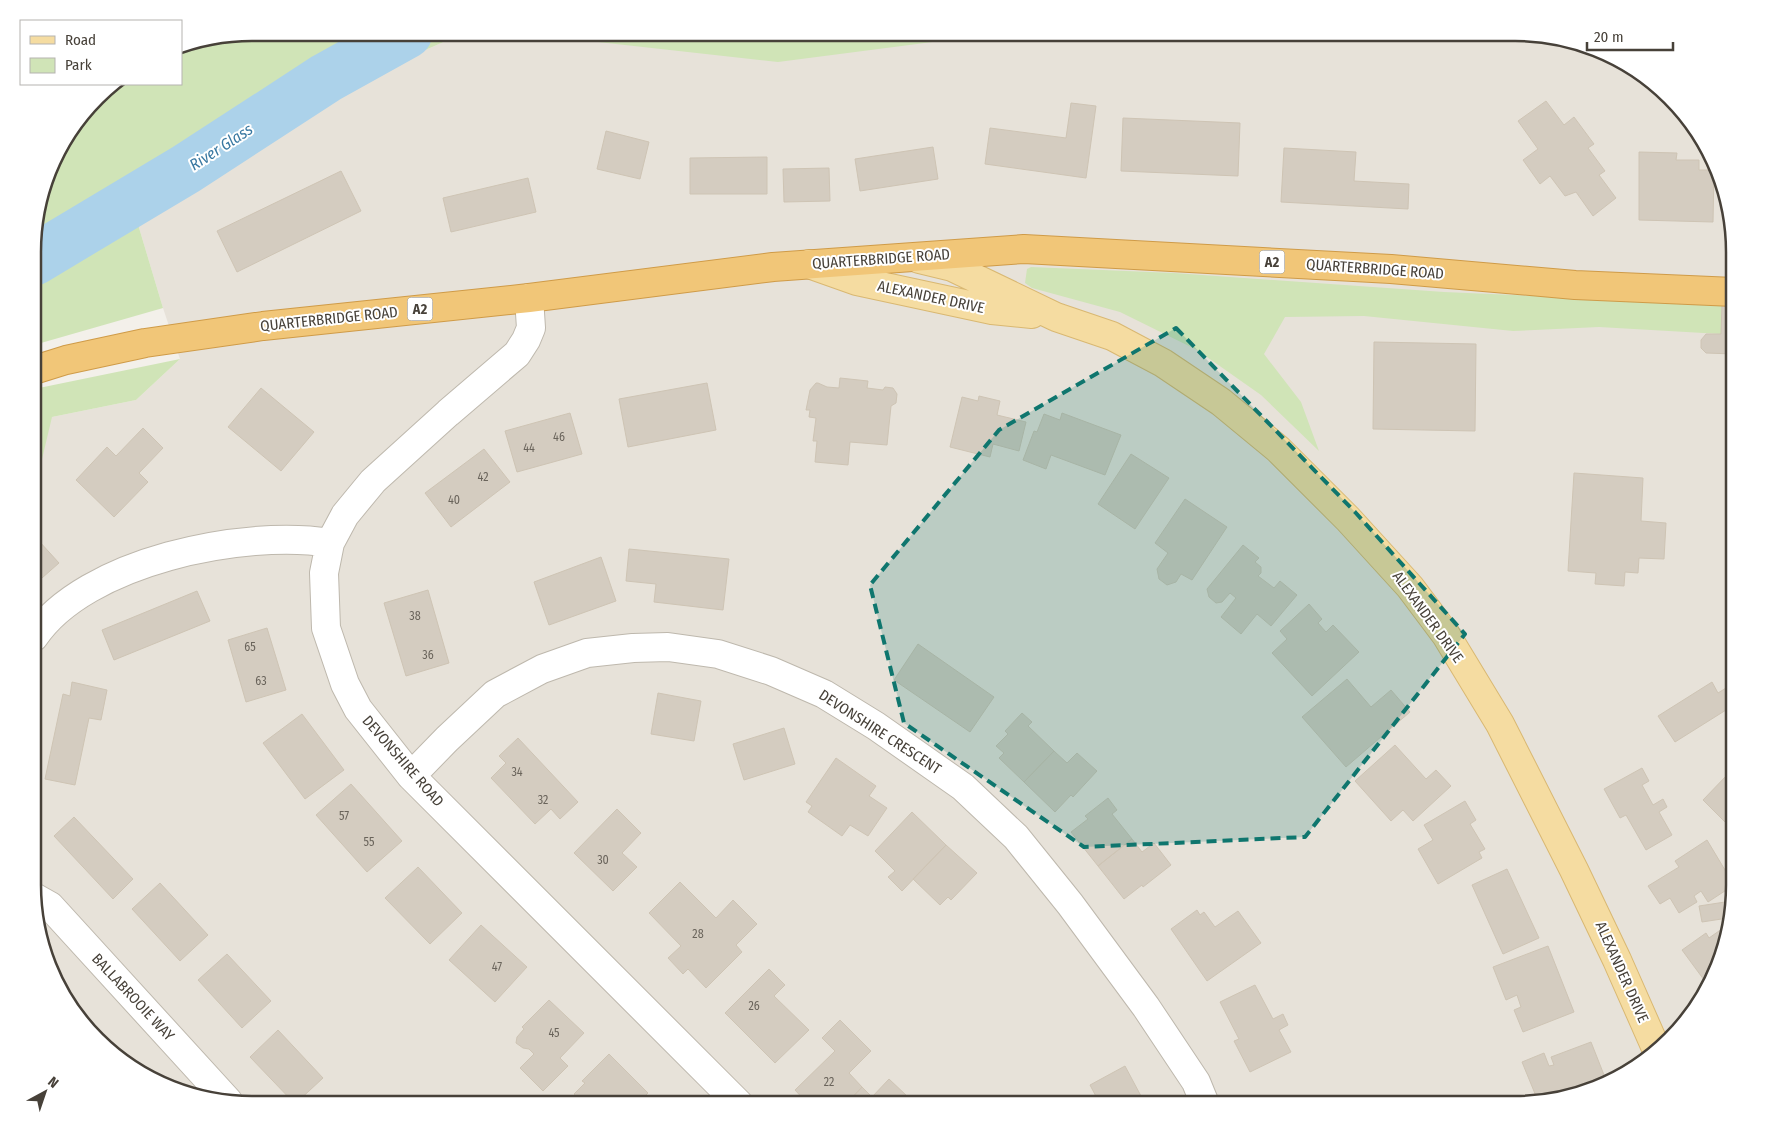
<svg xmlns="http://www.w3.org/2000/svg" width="1767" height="1137" font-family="'Fira Sans Condensed',sans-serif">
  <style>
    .residential { fill: #e7e2d9 }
    .green { fill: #d0e4b7 }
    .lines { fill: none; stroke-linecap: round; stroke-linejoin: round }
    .river { stroke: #acd2ea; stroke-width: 51 }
    .building { fill: #d4ccc0; stroke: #cec4b4 }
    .minor-casing { stroke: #beb8ad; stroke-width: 30 }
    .major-casing { stroke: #d9b872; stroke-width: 30 }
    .highway-casing { stroke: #cf9b48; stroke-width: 30 }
    .minor { stroke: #fff; stroke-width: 28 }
    .major { stroke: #f5dca1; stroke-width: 28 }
    .highway { stroke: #f1c678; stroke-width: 28 }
    .marked { fill: #0f766e; fill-opacity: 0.2; stroke: #0f766e; stroke-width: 4; stroke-dasharray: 10 6; stroke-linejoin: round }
    .labels { text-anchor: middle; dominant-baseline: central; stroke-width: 4; stroke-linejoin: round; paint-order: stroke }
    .number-label { font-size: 12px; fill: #6a645b }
    .shield { fill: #fff; stroke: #7e7a74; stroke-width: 1 }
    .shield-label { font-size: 14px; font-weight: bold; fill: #474139 }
    .street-label { font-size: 15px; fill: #474139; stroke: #fff }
    .water-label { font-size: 16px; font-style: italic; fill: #3978a1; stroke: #fff }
    .rim { fill: none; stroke: #474139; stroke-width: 2.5 }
  </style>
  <rect width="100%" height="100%" fill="#f3f0ea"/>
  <path class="residential" d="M464,33H1515L1585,44L1637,70L1705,143L1734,238V899L1723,955L1697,1007L1624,1075L1529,1104H252L182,1093L130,1067L62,995L34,913V442L52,417L136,400L180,359L163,308L137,221L177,159Z"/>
  <path class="green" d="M252,33H464L177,159L137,221L163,308L34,345V224L55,155L107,87L113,84H181V47Z
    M566,33H1002L778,62L580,40Z
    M1031,267L1174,273L1444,292L1722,304L1721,334L1599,327L1513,331L1364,316L1285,317L1264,354L1301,402L1319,451L1261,395L1197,350L1120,312L1032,288L1025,283L1027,269Z
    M180,359L136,400L52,417L34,493V389Z"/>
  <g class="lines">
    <path class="river" d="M34,260L186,169L326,78L407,33"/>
  </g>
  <path class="building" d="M1546,101L1564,125L1574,117L1594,144L1588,148L1605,171L1599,175L1616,198L1593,216L1576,192L1565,196L1550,176L1540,184L1523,160L1538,149L1518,121Z
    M1071,103L1096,106L1086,178L985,164L990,128L1066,138Z
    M1123,118L1240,123L1238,176L1121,171Z
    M606,131L649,142L640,179L597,169Z
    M933,147L938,179L860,191L855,159Z
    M1284,148L1356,152L1354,181L1409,184L1408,209L1281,202Z
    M1639,152L1677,153L1676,160H1699V170H1714L1713,222L1639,220Z
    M767,157V194H690V158Z
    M829,168L830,201L784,202L783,169Z
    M341,171L361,211L237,272L217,231Z
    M528,178L536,212L451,232L443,198Z
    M1722,304H1734V354L1706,353L1701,348V340L1706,334H1721Z
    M1374,342L1476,344L1475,431L1373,429Z
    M840,378L868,381L867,388L883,390L885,387L893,388L897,394L896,403L891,406L887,445L850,442L848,465L815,462L817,441H813L816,418L809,417L810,410H806L810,390L816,383H818L827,387L839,388Z
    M707,383L716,430L628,447L619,399Z
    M261,388L314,432L281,471L228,427Z
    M979,396L1000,401L997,415L1026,422L1019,451L993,444L990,457L950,447L962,397L978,401Z
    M570,413L582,454L517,472L505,431Z
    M1062,413L1121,435L1105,475L1051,455L1046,469L1023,460L1034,431L1037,432L1044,414L1060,420Z
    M143,428L163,448L139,473L148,482L114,517L76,480L107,447L116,456Z
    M484,449L510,482L451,527L425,493Z
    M1131,454L1169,478L1135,529L1098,504Z
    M1574,473L1643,478L1641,521L1666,523L1664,559L1639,558L1638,573L1625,572L1624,586L1595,584L1596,573L1568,571Z
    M1185,499L1227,527L1192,580L1181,574L1176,582L1167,585L1159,579L1157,569L1168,553L1155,543Z
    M39,541L59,563L34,585V546Z
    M1243,545L1259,558L1255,562L1261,567V573L1258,576L1274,588L1280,581L1297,595L1271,626L1257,614L1241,634L1221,617L1236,598L1230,593L1222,602L1216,603L1209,597L1207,589Z
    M629,549L729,559L723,610L654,602L656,584L626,581Z
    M601,557L616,601L549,625L534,582Z
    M428,590L449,663L406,676L384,603Z
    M197,591L210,621L114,660L102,630Z
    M1309,604L1322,619L1318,623L1326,632L1333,625L1359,652L1312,696L1272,653L1287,639L1280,631Z
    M267,628L286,690L246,702L228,640Z
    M918,644L994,697L970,732L894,680Z
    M1347,679L1371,707L1391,690L1410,712L1346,767L1302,717Z
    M72,682L107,690L101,720L89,718L75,785L45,779L63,694L70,696Z
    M1712,682L1718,693L1734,683V705L1675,742L1658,716Z
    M658,693L701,701L694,741L651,734Z
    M1022,713L1032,722L1028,726L1054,751L1024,782L999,758L1004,753L996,746L1008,734L1005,731Z
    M302,714L344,770L305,799L263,743Z
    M784,728L795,764L744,780L733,744Z
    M518,738L578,802L560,819L551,809L535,824L491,778L506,763L499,756Z
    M1395,745L1426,779L1436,770L1451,786L1413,821L1403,810L1391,821L1355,781Z
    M1054,751L1067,763L1077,753L1097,771L1073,797L1071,795L1055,812L1024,782Z
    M836,758L876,786L869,796L887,808L868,836L850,825L842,836L808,812L812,806L806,802Z
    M1642,768L1649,781L1642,785L1653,805L1663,799L1667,807L1659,812L1672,835L1646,850L1626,815L1620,818L1604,789Z
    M1728,774L1734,780V831L1703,800Z
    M351,784L402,841L367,872L316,815Z
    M1108,798L1117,810L1112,814L1132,839L1098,866L1071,832L1088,819L1085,816Z
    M1465,801L1476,820L1470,824L1485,849L1479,852L1482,858L1438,884L1418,849L1433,840L1424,825Z
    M617,809L641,833L622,853L637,867L613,891L574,853Z
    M912,812L946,845L902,891L888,877L895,871L875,851Z
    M74,817L133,879L113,899L54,836Z
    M1132,839L1142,852L1154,843L1171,865L1143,887L1142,885L1124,899L1098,866Z
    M1707,840L1734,885L1708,902L1701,891L1694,896L1697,902L1679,913L1670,898L1660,904L1648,886L1679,867L1675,861Z
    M946,845L977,873L951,900L948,897L940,905L913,879Z
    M418,867L462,913L430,944L385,898Z
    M1507,869L1539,938L1503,954L1472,885Z
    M680,882L716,918L733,900L757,924L736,945L742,952L706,988L688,969L683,974L668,958L681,946L649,913Z
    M160,883L208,935L180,961L132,909Z
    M1725,902L1728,918L1702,922L1699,906Z
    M1197,910L1200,915L1204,912L1215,927L1238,911L1261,943L1207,981L1171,929Z
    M1729,924L1723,955L1710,982L1707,984L1682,950L1706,933L1709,938Z
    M481,925L527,967L495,1002L449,960Z
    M1548,946L1574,1012L1523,1032L1514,1010L1521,1007L1517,995L1506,1000L1493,967Z
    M227,954L271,1001L242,1028L198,980Z
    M769,969L785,985L774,996L809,1030L775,1063L725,1013Z
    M1255,985L1273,1019L1283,1014L1288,1025L1279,1030L1291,1052L1250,1072L1234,1041L1239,1039L1220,1002Z
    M549,1000L584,1033L560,1058L568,1066L543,1091L520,1068L534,1054L529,1049L523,1048L516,1043L517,1037L524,1029L522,1027Z
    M840,1020L871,1051L849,1073L862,1087L846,1104H815L811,1101L808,1104L795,1090L835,1051L822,1038Z
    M278,1030L323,1078L295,1104L250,1057Z
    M1591,1042L1606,1080L1538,1101L1522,1062L1544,1053L1549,1066L1554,1065L1551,1057Z
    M609,1054L648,1093L637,1104H584L574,1094L585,1083L582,1081Z
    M1125,1066L1141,1096L1125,1104H1100L1090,1085Z
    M889,1079L907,1096L900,1104H846L862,1087L872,1097Z
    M1141,1096L1145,1104H1125Z"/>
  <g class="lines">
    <g class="minor-casing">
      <path id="minor" d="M529,298L531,328L526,340L517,354L448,413L373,481L345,515L330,543L324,573L326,628L345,684L358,709L411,776L739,1104
        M34,637C85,561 244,529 330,543
        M411,776L447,739L495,694L542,669L587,653L633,648L668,647L718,654L771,671L824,694L876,726L963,787L1016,837L1070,904L1146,1007L1196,1082L1205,1104
        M34,897L50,906L228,1101"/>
    </g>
    <g class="major-casing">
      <path id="major" d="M919,259L952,267L1056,317L1112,336L1163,363L1221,402L1278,449L1348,519L1410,587L1446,635L1500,724L1574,870L1617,960L1655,1046
        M809,264L857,281L992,310L1032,314"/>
    </g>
    <g class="highway-casing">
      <path id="highway" d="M34,370L66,360L145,343L263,326L529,298L773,267L1024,249L1391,269L1575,285L1734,292"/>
    </g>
    <use href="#minor" class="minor"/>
    <use href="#major" class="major"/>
    <use href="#highway" class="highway"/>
  </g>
  <path class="marked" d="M1176,328L1355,512L1465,634L1305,837L1084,847L904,723L870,585L999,430Z"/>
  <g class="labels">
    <g class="number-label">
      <text x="559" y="437">46</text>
      <text x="529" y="448">44</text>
      <text x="483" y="477">42</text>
      <text x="454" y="500">40</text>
      <text x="415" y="616">38</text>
      <text x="250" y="647">65</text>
      <text x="428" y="655">36</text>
      <text x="261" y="681">63</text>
      <text x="517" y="772">34</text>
      <text x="543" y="800">32</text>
      <text x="344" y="816">57</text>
      <text x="369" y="842">55</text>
      <text x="603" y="860">30</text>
      <text x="698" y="934">28</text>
      <text x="497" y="967">47</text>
      <text x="754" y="1006">26</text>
      <text x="554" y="1033">45</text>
      <text x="829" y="1082">22</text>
    </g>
    <g class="shield">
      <rect x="1259.5" y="250.5" width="25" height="23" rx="4"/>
      <rect x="407.5" y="297.5" width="25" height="23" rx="4"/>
    </g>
    <g class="shield-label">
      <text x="1272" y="262">A2</text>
      <text x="420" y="309">A2</text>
    </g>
    <g class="street-label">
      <text transform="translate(881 259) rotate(-4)">QUARTERBRIDGE ROAD</text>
      <text transform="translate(1375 269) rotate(4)">QUARTERBRIDGE ROAD</text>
      <text transform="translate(931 297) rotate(12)">ALEXANDER DRIVE</text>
      <text transform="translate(329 319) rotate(-6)">QUARTERBRIDGE ROAD</text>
      <text transform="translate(1428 617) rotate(54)">ALEXANDER DRIVE</text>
      <text transform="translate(880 732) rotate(33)">DEVONSHIRE CRESCENT</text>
      <text transform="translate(403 761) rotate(49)">DEVONSHIRE ROAD</text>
      <text transform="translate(1622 972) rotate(66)">ALEXANDER DRIVE</text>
      <text transform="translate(133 997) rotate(47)">BALLABROOIE WAY</text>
    </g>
    <g class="water-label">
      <text transform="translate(221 147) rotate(-33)">River Glass</text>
    </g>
  </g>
  <path d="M0 0H1767V1137H0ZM252 41H1515A211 211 0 0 1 1726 252V885A211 211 0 0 1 1515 1096H252A211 211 0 0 1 41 885V252A211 211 0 0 1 252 41Z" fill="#fff" fill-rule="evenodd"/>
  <path class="rim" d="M252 41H1515A211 211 0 0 1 1726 252V885A211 211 0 0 1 1515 1096H252A211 211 0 0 1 41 885V252A211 211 0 0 1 252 41Z"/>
  <rect x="20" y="20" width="162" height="65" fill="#ffffff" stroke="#b5b3b0"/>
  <rect x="30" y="36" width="25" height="8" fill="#f5dca1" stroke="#b5b3b0"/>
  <text x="65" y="45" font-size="15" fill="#474139">Road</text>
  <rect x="30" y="58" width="25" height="15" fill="#d0e4b7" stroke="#b5b3b0"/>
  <text x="65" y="70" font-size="15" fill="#474139">Park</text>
  <g transform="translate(45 1092) rotate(40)" stroke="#ffffff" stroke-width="4" paint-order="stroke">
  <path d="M0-4L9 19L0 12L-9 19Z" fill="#474139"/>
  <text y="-8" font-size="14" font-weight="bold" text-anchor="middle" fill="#474139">N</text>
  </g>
  <path d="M1587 42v8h86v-8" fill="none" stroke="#474139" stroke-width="2.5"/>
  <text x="1594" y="42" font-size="15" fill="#474139" stroke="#ffffff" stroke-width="4" paint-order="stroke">20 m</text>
</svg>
